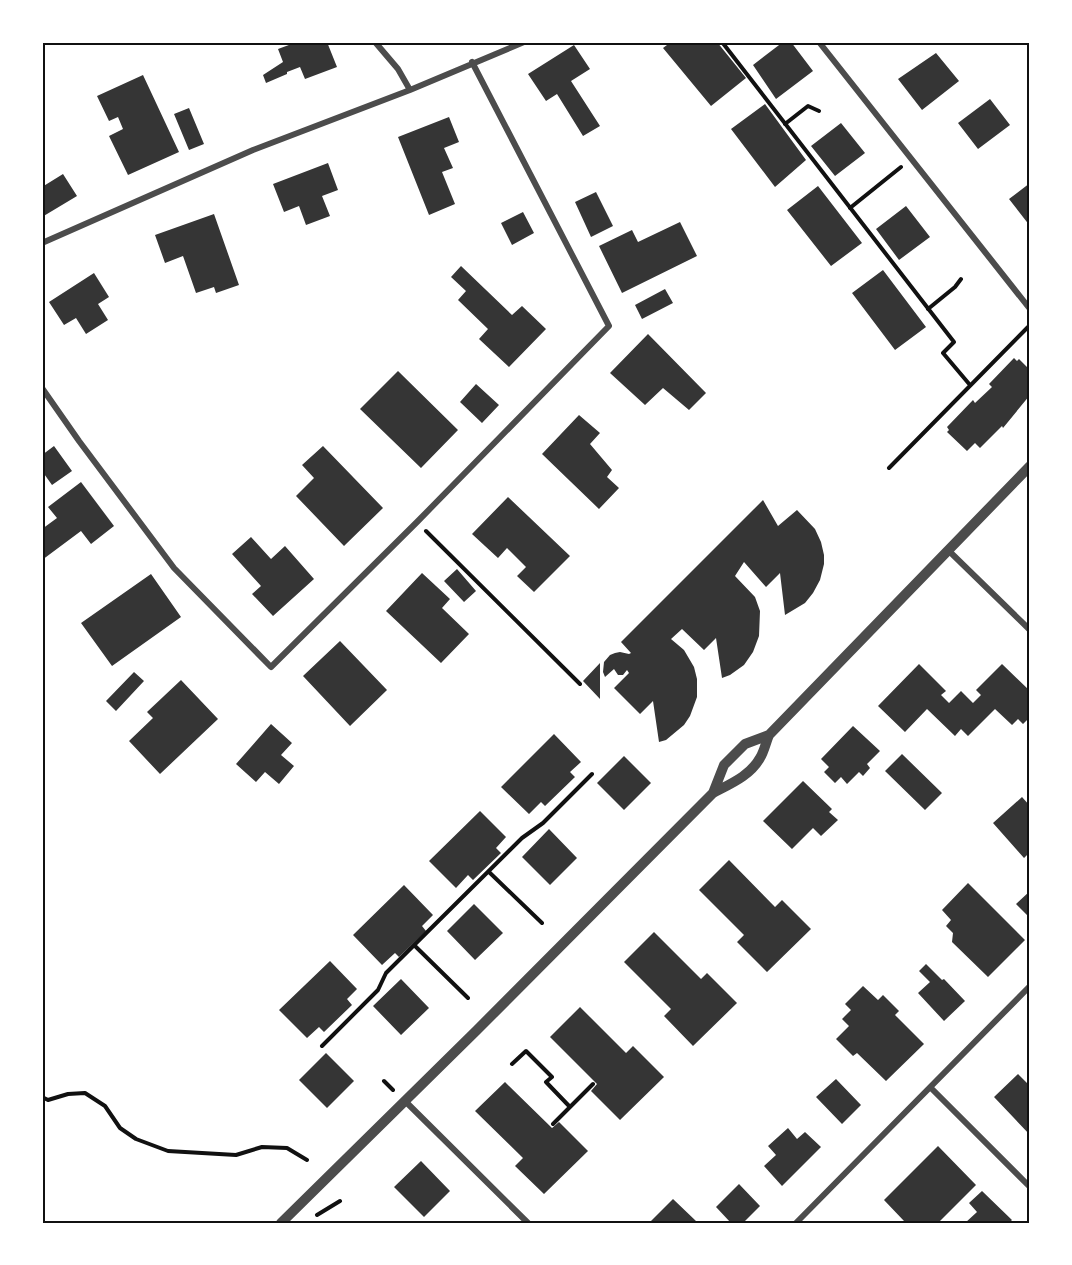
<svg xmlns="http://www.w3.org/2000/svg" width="1072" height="1265" font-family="'DM Sans',sans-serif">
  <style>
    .building { fill: #353535 }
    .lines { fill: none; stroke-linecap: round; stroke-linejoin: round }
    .path { stroke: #111; stroke-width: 4 }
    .minor { stroke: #4c4c4c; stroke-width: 6 }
    .tertiary { stroke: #4c4c4c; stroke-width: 10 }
    .neatline { fill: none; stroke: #111; stroke-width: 2 }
  </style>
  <rect width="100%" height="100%" fill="#fff"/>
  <path class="building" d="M297,42H327L337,67L305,79L300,67L287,72V74L266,83L263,75L283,62L278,49Z
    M671,42H717L746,78L711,106L663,48Z
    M783,42H791L813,71L776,99L753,65Z
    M574,45L590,69L571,81L600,126L583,136L557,94L546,101L528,74Z
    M936,53L959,81L922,110L898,79Z
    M143,75L179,152L128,175L109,136L123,129L118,117L109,121L97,96Z
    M990,99L1010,125L978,149L958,123Z
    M765,104L806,160L775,187L731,129Z
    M189,108L204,144L189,150L174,114Z
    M449,117L459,142L444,148L453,168L442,172L455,204L429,215L398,137Z
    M841,123L865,153L835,176L811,146Z
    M328,163L338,190L322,196L330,216L306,225L299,206L284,212L273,184Z
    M63,174L77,196L42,217V187Z
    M1030,183V226L1009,199Z
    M818,186L862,243L831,266L787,210Z
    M596,192L613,226L591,237L575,202Z
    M906,206L930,237L899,260L876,229Z
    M523,212L534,233L512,245L501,223Z
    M214,214L239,285L216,293L214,287L196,293L183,256L165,263L155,235Z
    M680,222L697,256L622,293L599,246L632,230L638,242Z
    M461,266L512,315L522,306L546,329L509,367L479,339L488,329L458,300L466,291L451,277Z
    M883,270L926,327L895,350L852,293Z
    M94,273L109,297L98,304L108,320L86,334L76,318L64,325L49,302Z
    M665,289L673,303L642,319L635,305Z
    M648,334L706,393L689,410L663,388L645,405L610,373Z
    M1014,358L1017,361L1019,359L1030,370V395L1003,428L1002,426L980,448L975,443L967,451L947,432L949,430L947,427L973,400L975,403L992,387L989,384Z
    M398,371L458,430L421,468L360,409Z
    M476,384L499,405L482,423L460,402Z
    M579,415L600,433L590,444L612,470L607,477L619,488L599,509L542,454Z
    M54,446L72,471L52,485L42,471V455Z
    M323,446L383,508L344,546L296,496L314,478L302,465Z
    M81,482L114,526L91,544L81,531L42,560V529L57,518L48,507Z
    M508,497L570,556L534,592L517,576L526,567L507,548L498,558L472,534Z
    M763,500L778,526L797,510L815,529L821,542L824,555V564L820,580L813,593L805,603L785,615L780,573L766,587L744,562L735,576L755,597L760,611L759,636L753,652L744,665L730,675L722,678L716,638L704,650L682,629L671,639L684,650L694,667L697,679V697L690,716L684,725L666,740L659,742L653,701L640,714L614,688L629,673L627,670L623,675H618L614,669L605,677L603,672L604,662L610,655L615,653L620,652L629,654L631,653L621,642Z
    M251,537L271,559L285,546L314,579L273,616L252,594L261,586L232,554Z
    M457,569L476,591L464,602L444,581Z
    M422,573L450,599L442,608L469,634L441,663L386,611Z
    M151,574L181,617L112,666L81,623Z
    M340,641L387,690L350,726L303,676Z
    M600,663V699L583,681Z
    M919,664L946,691L941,695L949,703L961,691L973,703L981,695L976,690L1002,664L1030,691V717L1023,724L1018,719L1012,725L995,709L968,736L961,729L955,736L927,709L905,732L878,706Z
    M134,672L144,681L116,711L106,701Z
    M181,680L218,719L160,774L129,741L153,718L147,712Z
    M271,724L292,743L281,755L294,766L279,784L265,772L256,782L236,764Z
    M853,726L880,751L867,764L870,768L863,776L859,772L847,784L841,777L835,783L824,772L829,767L821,759Z
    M554,734L581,762L570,772L575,777L545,806L541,802L529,814L501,787Z
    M902,754L942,793L925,810L885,771Z
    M624,756L651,783L624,810L597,783Z
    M803,781L832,809L829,812L838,820L821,836L813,828L792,849L763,821Z
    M1022,797L1030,806V852L1024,858L993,823Z
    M480,811L506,837L496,848L501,853L473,880L468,875L456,888L429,861Z
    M549,829L577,858L550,885L522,857Z
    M729,860L775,907L782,900L811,929L767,972L737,942L744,935L699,890Z
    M968,883L1025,940L988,977L952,942L953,933L946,926L951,920L942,910Z
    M404,885L433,915L422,926L426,931L399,957L395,953L382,965L353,935Z
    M1030,891V918L1016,904Z
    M474,904L503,933L475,960L447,931Z
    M654,932L701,979L707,973L737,1003L693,1046L664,1016L671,1009L624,962Z
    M330,961L357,989L347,999L352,1005L324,1032L319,1027L307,1038L279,1010Z
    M926,964L942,980L944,979L965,1001L944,1021L918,993L930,982L919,971Z
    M401,979L429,1008L401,1035L373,1006Z
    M863,986L878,1000L883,995L899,1011L895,1015L924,1044L886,1081L857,1053L853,1056L836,1039L849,1026L842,1019L851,1010L845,1004Z
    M580,1007L626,1053L633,1046L664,1077L620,1120L591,1091L597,1084L550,1037Z
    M326,1053L354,1081L327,1108L299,1080Z
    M1018,1074L1030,1086V1135L994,1097Z
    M836,1079L861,1105L842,1124L816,1097Z
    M505,1082L552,1128L559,1122L588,1151L544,1194L515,1166L523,1158L475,1111Z
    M788,1128L797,1139L805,1132L821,1147L782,1186L764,1166L776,1155L768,1146Z
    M938,1146L976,1185L938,1223H902L904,1221L884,1200Z
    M421,1161L450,1191L424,1217L394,1187Z
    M739,1184L760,1206L743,1223H731L716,1207Z
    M982,1191L1012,1220L1009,1223H965L977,1212L969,1203Z
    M673,1199L696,1221L694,1223H649Z"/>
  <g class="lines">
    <path class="path" d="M722,42L954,342L943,353L970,385
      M785,124L808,106L819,111
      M850,208L901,167
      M928,309L955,287L961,279
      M889,468L1028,327
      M426,531L580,684
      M489,872L542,923
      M415,946L468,998
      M322,1046L378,990L386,973L522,838L543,823L592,774
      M512,1064L526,1051L552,1077L546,1082L570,1107
      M384,1081L393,1090
      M42,1097L48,1100L68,1094L85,1093L105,1106L120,1128L136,1139L168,1151L236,1155L262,1147L287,1148L307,1160
      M553,1124L593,1084
      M317,1215L340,1201"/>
    <path class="minor" d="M375,42L398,69L410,90
      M819,42L1030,309
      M42,243L253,150L410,90L524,42
      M42,388L79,441L174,568L271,667L417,522L609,326L472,62
      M949,551L1030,630
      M931,1088L1030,1187
      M405,1101L528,1223
      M796,1223L1030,986"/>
    <path class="tertiary" d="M713,793L724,765L745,744L769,735
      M281,1223L477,1030L713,793C730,784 750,776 760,758C764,752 766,742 769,735L1030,466"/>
  </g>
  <rect width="1072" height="1265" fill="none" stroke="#ffffff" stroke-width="87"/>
  <rect x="44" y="44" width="984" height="1178" class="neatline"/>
</svg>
